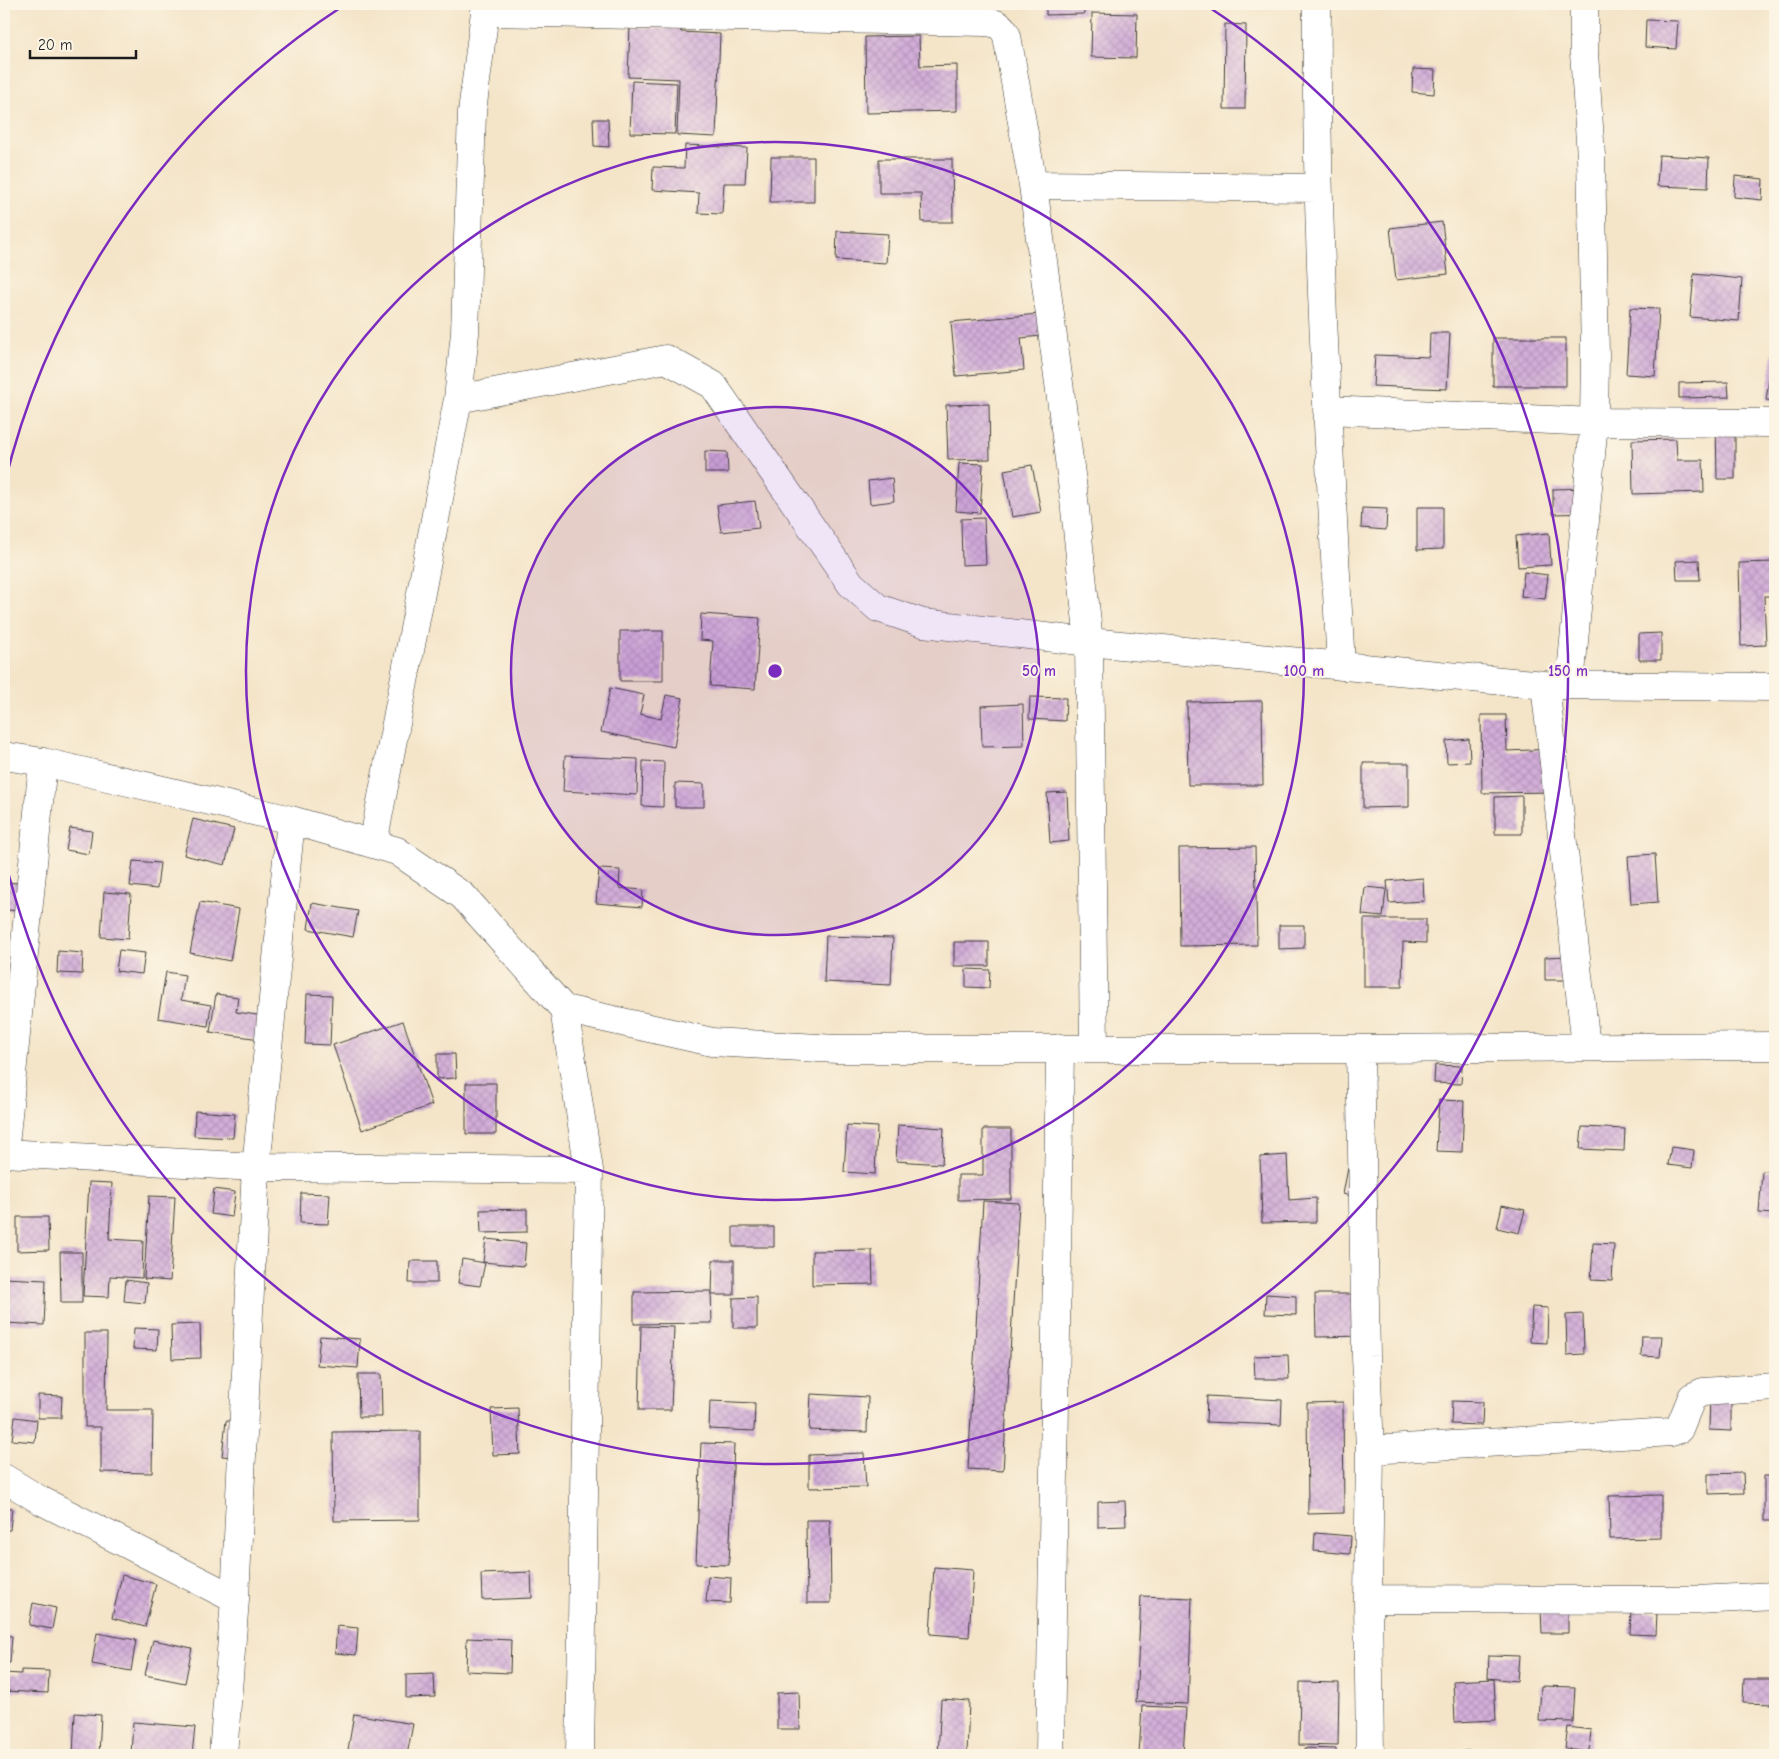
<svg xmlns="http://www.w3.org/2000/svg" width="1779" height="1759" font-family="'Comic Neue',sans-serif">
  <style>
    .building { fill: url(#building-cross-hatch) }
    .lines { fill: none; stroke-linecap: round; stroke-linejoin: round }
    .minor-casing { stroke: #3c3a36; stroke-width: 29 }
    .minor { stroke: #fff; stroke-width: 28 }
    .ring { fill: none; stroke: #7b2cbf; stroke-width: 2.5 }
    .centre { fill: #7b2cbf; stroke: #fcf5e5; stroke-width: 2.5 }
    .ring-label { font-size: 15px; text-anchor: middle; font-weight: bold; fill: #7b2cbf; stroke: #fcf5e5; stroke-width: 4; stroke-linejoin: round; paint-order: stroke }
  </style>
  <defs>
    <pattern id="building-cross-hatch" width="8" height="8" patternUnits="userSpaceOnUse" patternTransform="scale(1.25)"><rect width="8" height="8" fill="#d2add8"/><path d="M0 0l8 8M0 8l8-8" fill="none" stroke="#b494b9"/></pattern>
  </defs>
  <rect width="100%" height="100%" fill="#fcf5e5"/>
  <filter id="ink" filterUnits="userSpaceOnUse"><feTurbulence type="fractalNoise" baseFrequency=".02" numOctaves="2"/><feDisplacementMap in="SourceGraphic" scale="10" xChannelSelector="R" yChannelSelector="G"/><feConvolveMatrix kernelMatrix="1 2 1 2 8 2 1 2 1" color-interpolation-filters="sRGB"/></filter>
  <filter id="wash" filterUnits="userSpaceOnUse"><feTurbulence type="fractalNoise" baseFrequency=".0096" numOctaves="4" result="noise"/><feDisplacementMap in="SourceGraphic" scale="20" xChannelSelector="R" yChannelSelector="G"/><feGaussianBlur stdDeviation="1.12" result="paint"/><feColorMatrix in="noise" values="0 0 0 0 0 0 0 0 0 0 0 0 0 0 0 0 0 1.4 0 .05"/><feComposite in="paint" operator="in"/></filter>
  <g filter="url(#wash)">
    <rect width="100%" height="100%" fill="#f4e5c9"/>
    <g id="blocks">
      <path class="building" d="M1046,4H1084V14L1046,15Z
        M1092,13L1137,14L1136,58L1091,57Z
        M1646,20L1678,21L1676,49L1645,47Z
        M1225,24L1246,25L1245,109H1224Z
        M630,27L681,29V32L720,34L716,137L677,135L679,79L628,77Z
        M919,36L920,66L957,65V111L866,113L865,37Z
        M1413,69L1435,70L1434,94L1412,92Z
        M632,81L677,83L675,134L630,133Z
        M593,119H608L609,147L594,146Z
        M685,145L747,148L745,183H724L722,214L698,213L699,193L652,190L653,167L684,168Z
        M1659,155L1709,158L1708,188L1657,186Z
        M771,157H814V202H770Z
        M879,159H952L953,222H922L921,193H879Z
        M1735,176L1763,179L1762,200L1734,197Z
        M1442,222L1448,274L1396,280L1390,228Z
        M837,231L888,234L886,263L836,260Z
        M1694,274L1742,279L1739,321L1690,317Z
        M1630,308L1659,309L1655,376L1626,374Z
        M1039,314L1041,336L1021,338L1024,370L956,376L951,322Z
        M1430,333H1450L1447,389L1373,386L1375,355L1429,357Z
        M1493,338H1566V386H1493Z
        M1773,353L1775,354V401L1766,400Z
        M1728,382L1729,397L1679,398V383Z
        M989,404L990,459L948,460L946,405Z
        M1716,423H1735V479H1717Z
        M1676,439L1677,460H1703L1704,492L1633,494L1632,440Z
        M705,451L727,452L728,473H705Z
        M959,463L983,464L980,513L956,511Z
        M1032,465L1041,512L1012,517L1004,470Z
        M892,478L894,501L870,504L868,481Z
        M1592,488L1593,513L1553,514V489Z
        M755,501L759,528L721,532L717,505Z
        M1417,507H1443V549L1417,550Z
        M1362,508L1387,509L1386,530L1361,528Z
        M984,518L986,564L962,565L961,519Z
        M1549,533L1551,565L1518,567L1516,536Z
        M1699,560L1700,580H1677L1676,561Z
        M1775,562V596H1764L1766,645L1741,646L1739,563Z
        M1524,572L1548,575L1545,599L1521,596Z
        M701,614L760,618L755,689L710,686L713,641L700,640Z
        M620,631H663V681H620Z
        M1661,633V660H1639V634Z
        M610,688L644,695L640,714L661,719L666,695L683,698L674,747L601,732Z
        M1030,697L1066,698L1065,721L1029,719Z
        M1262,701L1263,785H1188L1187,702Z
        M1023,704L1024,746L982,747L981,706Z
        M1481,715H1506L1507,751L1556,749V792L1482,793Z
        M1469,739L1470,762L1447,763L1446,741Z
        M565,756L638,759L637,795L563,791Z
        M643,761L664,762L663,807L642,806Z
        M1363,763H1409V807L1363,808Z
        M675,783L704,784V807H675Z
        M1067,792L1069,841L1050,843L1047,793Z
        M1522,796V834H1495V797Z
        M193,819L234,829L225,865L184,855Z
        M70,828L92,831L89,854L66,850Z
        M1255,847L1257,945L1180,946L1179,848Z
        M1655,854L1658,902L1631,904L1628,856Z
        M133,861L160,863L157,889L130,886Z
        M599,869L620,870L619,888L643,890L642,907L596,903Z
        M1423,878L1424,901L1389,903L1387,881Z
        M4,882L31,884L29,911L4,910Z
        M1365,887L1386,889L1383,917L1362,915Z
        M104,892L131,894L128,939L101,937Z
        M200,902L239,909L230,961L190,953Z
        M312,903L358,911L353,937L308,929Z
        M1364,919H1426V943L1403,942L1402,987H1364Z
        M1279,925H1304V948L1279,949Z
        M826,936L893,938L891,985L824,982Z
        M954,942H989V966H954Z
        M119,950L145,953L142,974L116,971Z
        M58,951L83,953L82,974L57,973Z
        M1570,956V980H1545V957Z
        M966,969L990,970L989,988L966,987Z
        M166,972L185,975L181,1000L211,1005L208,1026L158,1018Z
        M216,994L238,997L236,1012L264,1016L260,1039L210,1032Z
        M307,994L332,995L330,1045L305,1044Z
        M403,1021L432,1105L362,1130L333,1045Z
        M437,1054H455L456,1078L437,1079Z
        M1435,1065L1462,1066L1461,1084L1434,1083Z
        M466,1083H496V1134H466Z
        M1439,1100L1464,1101L1462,1152L1436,1151Z
        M195,1111L235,1114L233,1138L194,1136Z
        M847,1125L877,1127L875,1174L844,1172Z
        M898,1125L944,1128L942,1164L896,1161Z
        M1582,1127L1625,1129L1624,1151L1580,1149Z
        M983,1129H1011V1199L958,1200V1175H983Z
        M1671,1147L1694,1150L1692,1168L1668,1165Z
        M1287,1155L1289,1200L1316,1198V1222L1262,1223L1260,1157Z
        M1348,1168L1366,1172L1360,1198L1343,1194Z
        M1762,1171L1775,1172V1214L1759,1213Z
        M89,1182L112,1183L109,1239L143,1241L142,1278L110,1276L109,1297L83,1296Z
        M214,1189L235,1192L232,1217L211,1214Z
        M301,1193L330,1194L328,1224L300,1223Z
        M149,1196L175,1197L170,1281L144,1279Z
        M983,1201L1019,1203L1003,1471L968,1469Z
        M1502,1205L1525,1210L1519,1233L1497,1228Z
        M527,1209V1232L481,1233L480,1210Z
        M17,1217H48L49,1250L17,1251Z
        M733,1227H774V1247H733Z
        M486,1239L526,1243L524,1266L483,1262Z
        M1593,1243L1614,1244L1612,1281L1591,1280Z
        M872,1250L873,1284L812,1285V1251Z
        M60,1252H82V1303H61Z
        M462,1259L485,1263L480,1286L458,1283Z
        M713,1260H734V1295H712Z
        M410,1261H437V1283H409Z
        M4,1278L46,1280L44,1325L4,1323Z
        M126,1280L147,1283L145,1303L124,1301Z
        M711,1291L712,1323L634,1324V1292Z
        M1266,1294L1296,1296V1315L1265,1314Z
        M1315,1294H1367V1336L1316,1337Z
        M757,1297V1328H733V1298Z
        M1532,1307L1548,1308L1547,1343L1530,1342Z
        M1583,1314L1584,1354L1567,1355L1566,1315Z
        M200,1324L201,1358L172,1359L171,1325Z
        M641,1326L674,1327L671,1410H639Z
        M134,1328L158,1329L157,1350L133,1349Z
        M85,1333H107L106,1410H153L152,1473L101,1472V1427H85Z
        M320,1336L360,1339L358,1368L317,1365Z
        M1642,1336H1662L1660,1357L1641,1356Z
        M1288,1355L1289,1379H1255L1254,1356Z
        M358,1374H381L382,1417H359Z
        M811,1394L868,1397L867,1432L809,1430Z
        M38,1395L62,1396L61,1418H38Z
        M1710,1395H1731V1431L1709,1430Z
        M1207,1396L1282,1400L1281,1425L1206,1422Z
        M710,1401L755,1403L754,1431L709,1429Z
        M1452,1401L1483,1402L1482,1425L1451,1424Z
        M1343,1402L1344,1513L1308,1514L1307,1403Z
        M518,1408L520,1454L493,1455L491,1409Z
        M15,1417L37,1420L35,1442L12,1440Z
        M226,1421L246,1423L242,1458L222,1456Z
        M420,1431V1520L334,1521L333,1432Z
        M701,1443L734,1444L729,1565L696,1564Z
        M864,1453L866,1487L809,1488V1455Z
        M1743,1473L1744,1493L1708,1494V1474Z
        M1764,1476H1775V1521H1764Z
        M1661,1495V1538L1610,1539L1609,1496Z
        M1125,1501L1126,1526L1098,1527V1502Z
        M4,1507L12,1508L10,1530H4Z
        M806,1520H830L831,1603H807Z
        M1315,1533L1351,1536L1350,1554L1314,1551Z
        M934,1567L973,1570L969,1637L930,1634Z
        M531,1572L532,1598L482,1600L481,1574Z
        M122,1575L156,1584L145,1627L112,1618Z
        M708,1576L731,1578L730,1603L706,1602Z
        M1141,1596L1192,1598L1188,1704L1136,1702Z
        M33,1603L56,1608L52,1629L29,1625Z
        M1568,1608V1633H1542L1541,1609Z
        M1631,1611L1657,1612L1656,1635L1630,1634Z
        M337,1626L358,1628L356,1655L335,1653Z
        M97,1633L136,1640L131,1671L92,1664Z
        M4,1635L12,1636L10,1663L4,1662Z
        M467,1638L511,1640L510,1673L466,1671Z
        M153,1640L192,1648L185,1683L145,1675Z
        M1489,1655L1519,1656L1517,1681L1488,1678Z
        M21,1670L49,1671L48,1693L4,1691V1673L21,1674Z
        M434,1674L435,1697L406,1698V1675Z
        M1494,1679L1496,1720L1455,1722L1453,1681Z
        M1744,1679H1775V1704L1743,1703Z
        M1300,1682L1339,1683L1338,1746L1299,1745Z
        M1541,1686L1575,1687L1573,1722L1539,1721Z
        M799,1692L800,1729H777V1693Z
        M941,1699L969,1701L967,1755H938Z
        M1142,1706L1186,1708L1183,1755H1139Z
        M75,1713L101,1715L99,1755H73Z
        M354,1714L413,1724L407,1755H377L348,1750Z
        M133,1722L195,1727L192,1755H131Z
        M1568,1727L1591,1730L1589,1751L1565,1748Z
        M1304,1748L1336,1749V1755H1304Z
        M1464,1751H1484V1755H1464Z"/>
    </g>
  </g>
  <g filter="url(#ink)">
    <use href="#blocks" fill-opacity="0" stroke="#3c3a36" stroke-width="1"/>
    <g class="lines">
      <g class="minor-casing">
        <path id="minor" d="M1317,4C1315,225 1329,445 1341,666
          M485,12L985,22C997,23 1002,25 1007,36L1033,185L1073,490L1089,642L1094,1048
          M1033,185L1318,188
          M458,399L666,359L713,385L851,584L878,608L923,623L1089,642L1545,685L1775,687
          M1327,410L1594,422L1775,423
          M1545,685L1586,1046
          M1570,685L1594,422L1595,355L1591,156L1584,53V4
          M4,756L43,762L291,820L397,851L463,896L564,1009L712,1042L837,1049H1360L1775,1046
          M373,844L458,399L465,333L472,112L486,4
          M564,1009L589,1170L580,1755
          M1360,1049L1366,1356L1370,1450L1368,1599L1370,1755
          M4,1153L256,1167L589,1170
          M4,1155L43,762
          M1370,1450L1672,1432L1679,1429L1692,1397L1703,1392L1775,1387
          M4,1478L40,1500L235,1599
          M1368,1599L1697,1600L1775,1596
          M223,1755L235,1599L256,1167L291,820
          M1050,1755L1060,1048"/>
      </g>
      <use href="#minor" class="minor"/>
    </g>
  </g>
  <circle cx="775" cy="671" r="264" fill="#7b2cbf" fill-opacity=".12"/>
  <g class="ring">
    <circle cx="775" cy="671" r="264"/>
    <circle cx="775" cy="671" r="529"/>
    <path d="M4 486A793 793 0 0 1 343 6M1207 6A793 793 0 1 1 4 856"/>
  </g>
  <circle cx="775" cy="671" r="8" class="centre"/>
  <g class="ring-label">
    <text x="1039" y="676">50 m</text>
    <text x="1304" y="676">100 m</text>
    <text x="1568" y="676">150 m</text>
  </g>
  <rect width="1779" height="1759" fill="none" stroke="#fcf5e5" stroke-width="20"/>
  <path d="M30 50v8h106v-8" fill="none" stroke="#1c1c1c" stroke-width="2.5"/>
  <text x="38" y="50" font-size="15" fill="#1c1c1c" stroke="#fcf5e5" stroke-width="4" paint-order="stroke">20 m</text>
</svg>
